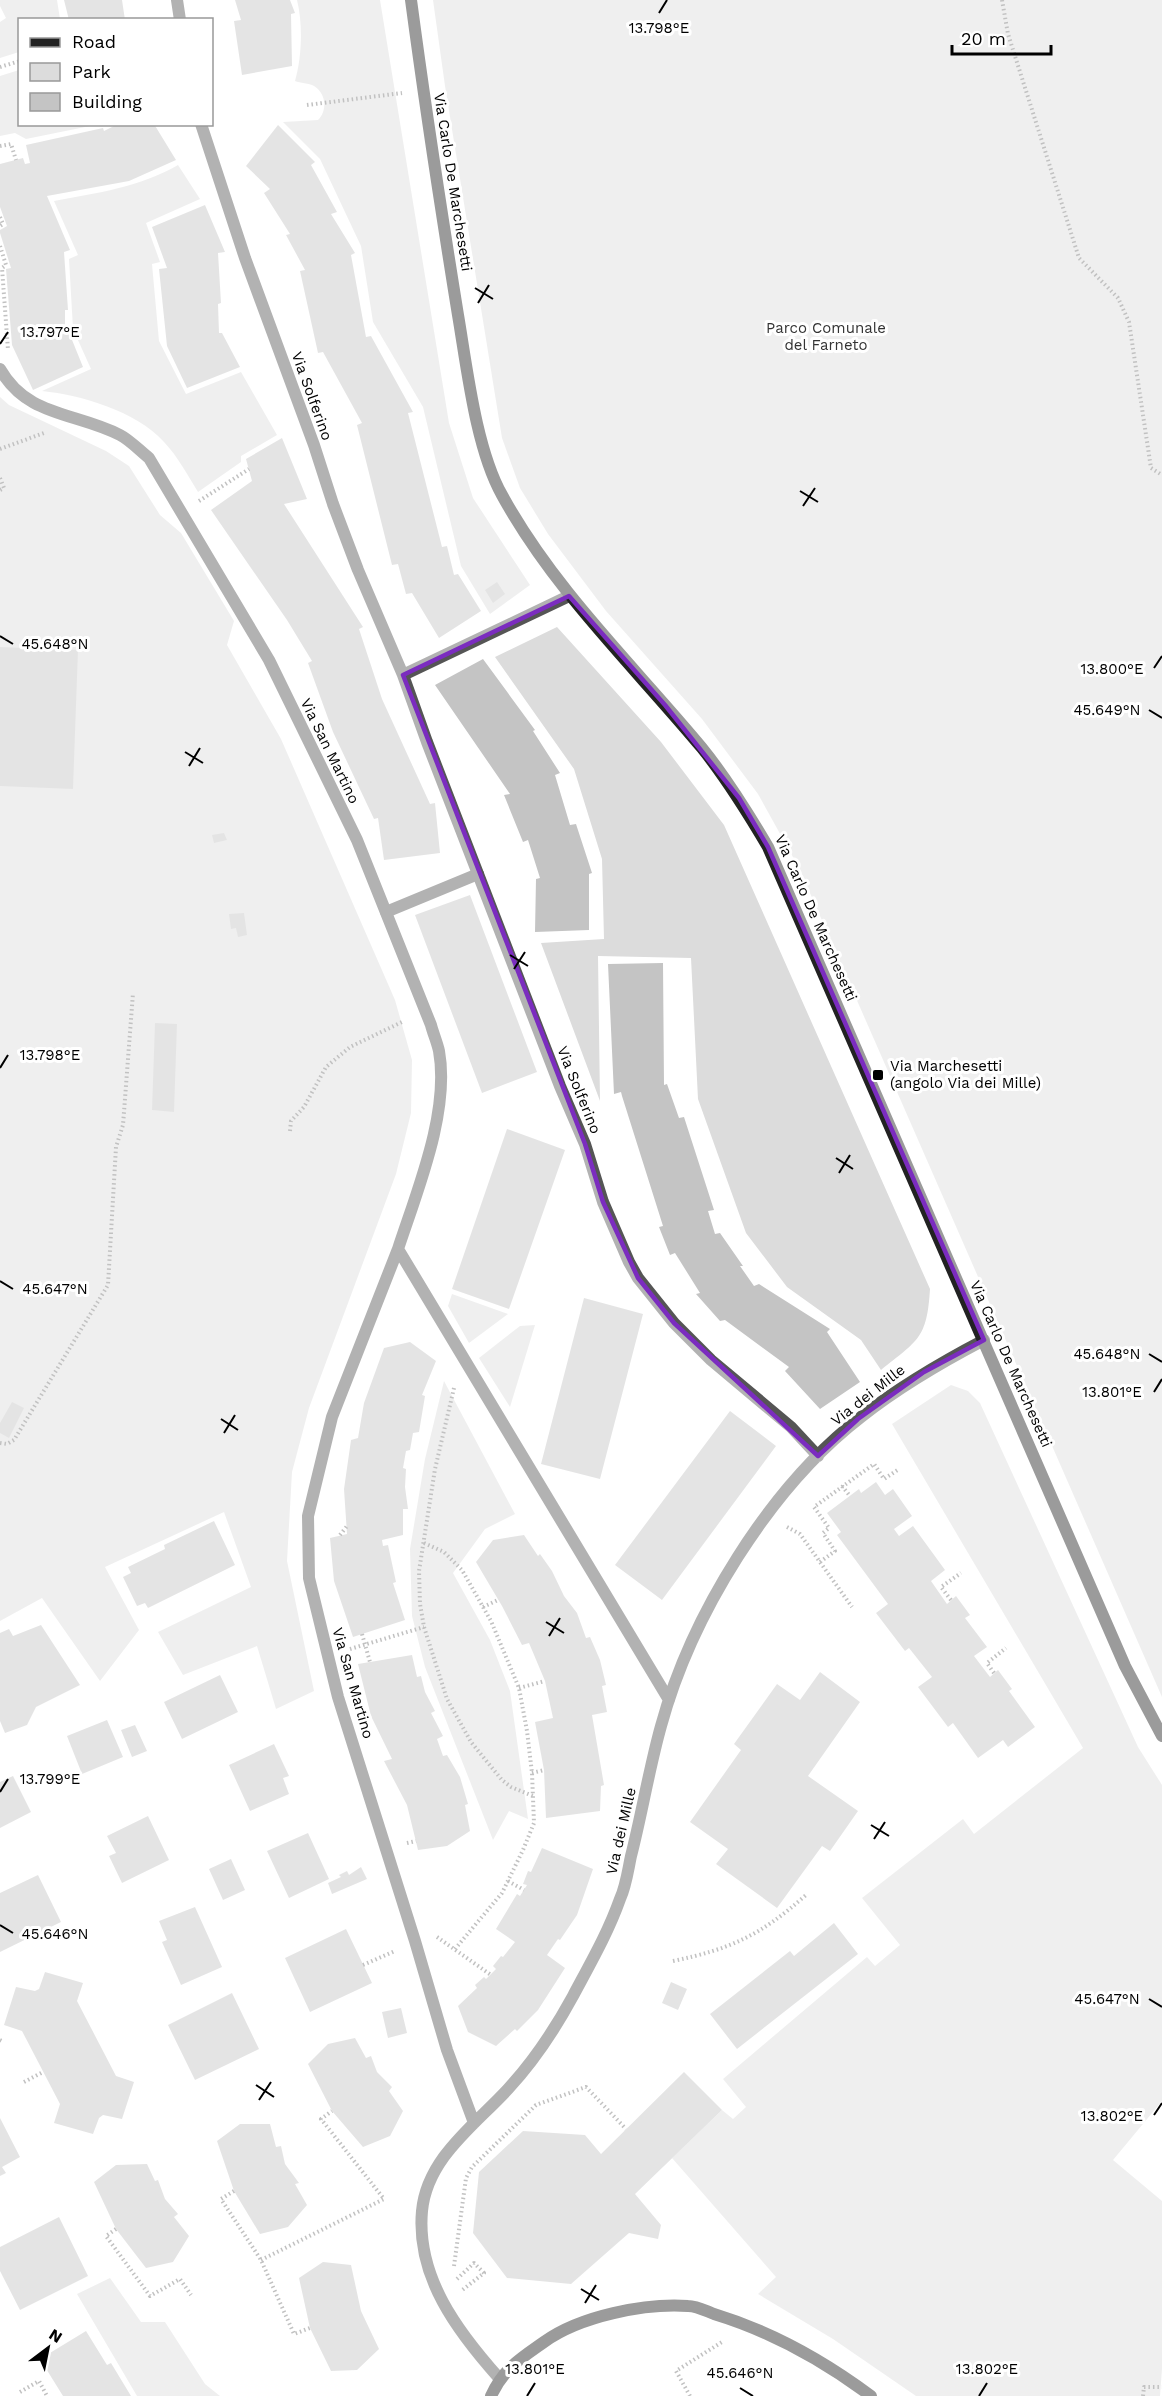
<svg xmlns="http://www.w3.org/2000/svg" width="1162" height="2396" font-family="'Work Sans',sans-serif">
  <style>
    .green { fill: #dcdcdc }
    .building { fill: #c4c4c4 }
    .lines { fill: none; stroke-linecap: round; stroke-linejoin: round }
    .path { stroke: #777; stroke-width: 4; stroke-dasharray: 1.5 3; stroke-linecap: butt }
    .lane { stroke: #555; stroke-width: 12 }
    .street { stroke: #555; stroke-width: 12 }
    .secondary { stroke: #222; stroke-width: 12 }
    .marked { fill: none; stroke: #7b2cbf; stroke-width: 4.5; stroke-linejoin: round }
    .ticks { fill: none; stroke: #000; stroke-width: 2 }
    .poi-dot { fill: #000; stroke: #fff; stroke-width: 2 }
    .labels { text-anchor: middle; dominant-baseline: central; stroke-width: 6; stroke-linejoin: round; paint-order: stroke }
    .street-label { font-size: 15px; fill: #000; stroke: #fff }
    .park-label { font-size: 15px; fill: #333; stroke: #fff }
    .poi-label { font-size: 15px; fill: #000; stroke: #fff; text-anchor: start }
    .ticks-label { font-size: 15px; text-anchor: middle; fill: #000; stroke: #fff; stroke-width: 6; stroke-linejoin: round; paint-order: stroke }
  </style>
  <rect width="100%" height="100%" fill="#fff"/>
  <path class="green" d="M0,0H57L60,19L20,20L19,52L0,58V22L6,18L0,6Z
    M297,0H380L449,423L473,498L530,585L490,614L461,566L423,407L373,322L361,246L320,159L283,122L318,120C327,111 327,94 314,86C309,83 300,83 295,81C302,57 303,24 297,0Z
    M433,0H1162V1697L799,868L758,794L702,719L606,611L548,534L520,488L502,438L445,86Z
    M19,70L20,124L95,125L26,139L15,133L0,136V76Z
    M178,165L200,199L146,223L160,262L152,264L159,341L186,394L241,372L277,435L241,456V462L198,492C187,474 178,457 164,442C136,411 81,395 42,391L91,369L73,329L69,259L78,255L54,201C97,193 140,187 178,165Z
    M0,397L9,405L106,451L129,466L160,515L181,533L234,621L227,645L281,739L395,1000L412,1060L411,1113L396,1174L309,1408L292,1472L287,1561L314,1691L276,1709L257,1646L183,1675L158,1632L251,1587L224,1512L105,1567L139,1630L100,1681L42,1598L0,1621Z
    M557,627L661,742L724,825L930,1289C927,1339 918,1340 881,1370L861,1340L787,1287L746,1233L698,1099L691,958L598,956L600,1101L541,943L604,939L602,859L574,769L495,657Z
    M452,1294L508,1314L469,1343L448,1306Z
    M535,1325L510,1407L479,1358L520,1326Z
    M444,1381L515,1514L485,1529L453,1573L490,1640L510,1691L528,1819L509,1811L493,1840L425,1667L412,1616L410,1549L425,1459Z
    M951,1385L968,1391L980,1403L1138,1747L1162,1785V2101L1113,2160L1162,2201V2369L1160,2396H916L833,2339L758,2294L776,2277L672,2158L722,2110L733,2119L746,2107L723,2079L867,1957L875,1966L900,1945L862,1898L963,1819L974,1834L1083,1748L892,1424Z
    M110,2278L141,2322H165L205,2384L220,2396H137L77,2294Z"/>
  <path class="building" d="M64,0H122L125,20H69Z
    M235,0H290L295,13L291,14L292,66L242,75L234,21L241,20Z
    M118,124H154L176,160L129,181L47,196L70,250L64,252L68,310H65V331L68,330L83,367L33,390L12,345L6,269L11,268L0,233V230L7,226L0,207V164L23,158L25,164L30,163L26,145L103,128L104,131Z
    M278,125L315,162L311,165L337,212L331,214L355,253L351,255L366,337L371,336L413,412L408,413L442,547L447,546L454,575L458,574L481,611L439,638L412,593L406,594L398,564L392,565L357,425L362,423L323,352L318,353L300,271L305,270L286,235L290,234L264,193L270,189L246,166Z
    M205,205L225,252L218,253L221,303L218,304L219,333H222L240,367L187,388L167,346L159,269L167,268L152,227Z
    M282,438L307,499L284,504L363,627L359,629L382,699L430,804L435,803L440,853L384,860L378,818L374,819L333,732L308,663L312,661L287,620L211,510L252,481L246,459Z
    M497,582L505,594L493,603L485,590Z
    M0,647L78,650L73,789L0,786Z
    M483,659L535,730L533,731L560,773L555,775L570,825L576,824L592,873L589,874V930L535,932L536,879L540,878L528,840L523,842L504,795L510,794L435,685Z
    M224,833L227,840L214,843L212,835Z
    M470,895L537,1072L482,1093L415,915Z
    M244,913L247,935L238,937L236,928L231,929L229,914Z
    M663,963L664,1085L667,1084L679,1118L684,1117L714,1210L708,1211L715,1234L720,1233L743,1266H740L754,1286L759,1284L830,1329L827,1332L860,1382L820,1409L785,1371L789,1367L725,1320L720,1321L696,1294L700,1293L675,1253L670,1255L659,1227L663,1226L622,1096L621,1092L614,1094L608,964Z
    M155,1023L177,1024L174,1112L152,1110Z
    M507,1129L565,1150L509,1309L452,1289Z
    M584,1298L643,1314L600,1479L541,1464Z
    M410,1342L436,1361L422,1395L425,1396L419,1432L413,1433L410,1450L406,1451L403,1468L406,1469L405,1487L408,1509H403V1535L382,1540L383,1546L388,1545L396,1582L393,1583L405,1620L353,1637L334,1581L330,1538L347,1534L344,1489L351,1440L358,1438L364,1403L384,1348Z
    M12,1402L24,1408L9,1438L0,1433V1423Z
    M730,1411L776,1446L662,1600L615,1565Z
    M876,1482L885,1495L893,1489L912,1516L894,1529L899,1536L913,1526L945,1570L931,1581L947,1604L956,1596L970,1615L965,1618L987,1647L974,1656L990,1677L998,1670L1012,1689L1009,1691L1035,1727L1008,1747L1003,1740L978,1758L953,1723L948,1727L918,1687L932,1677L909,1648L905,1651L876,1613L888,1604L837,1535L841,1532L827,1513L859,1489L861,1493Z
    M214,1521L235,1565L148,1608L145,1603L137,1606L123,1577L131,1573L128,1567L165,1549L164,1545Z
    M524,1535L538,1556L540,1554L552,1571L564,1596L577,1613L586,1638L590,1637L600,1660L606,1685L602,1686L607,1712L592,1715L604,1785L601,1786L600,1811L546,1818L544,1770L535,1722L553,1718L545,1681L529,1643L522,1645L502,1606L476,1562L493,1540Z
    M41,1625L80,1685L36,1707L27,1725L5,1733L0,1721V1633L9,1629L13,1636Z
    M412,1655L417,1677L421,1676L425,1692L435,1711L431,1713L443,1736L437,1739L443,1756L447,1755L460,1777L468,1804L465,1805L470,1831L447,1846L418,1850L407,1805L384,1761L392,1759L371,1716L358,1664Z
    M820,1672L860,1702L808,1776L858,1811L830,1851L822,1846L777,1908L716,1864L728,1849L690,1822L741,1750L734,1744L777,1684L800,1700Z
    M220,1675L238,1712L182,1739L164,1702Z
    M107,1720L123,1757L82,1774L67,1736Z
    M135,1725L147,1751L132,1757L121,1730Z
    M274,1744L289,1776L283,1778L289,1794L250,1811L229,1765Z
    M13,1776L31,1812L0,1828V1782Z
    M148,1816L169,1860L122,1883L109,1856L116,1853L107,1836Z
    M308,1833L329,1879L289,1898L267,1851Z
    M542,1848L593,1869L577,1915L560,1940L558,1939L547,1955L565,1968L538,2010L517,2031L515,2029L496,2046L468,2032L458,2006L477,1988L475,1985L484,1977L486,1979L496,1969L493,1966L501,1956L503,1957L515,1942L496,1929L517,1894L520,1896L527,1885L523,1884L528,1871L531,1872Z
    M231,1859L245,1890L223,1900L209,1869Z
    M361,1867L367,1879L332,1894L328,1883L341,1877L339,1875L347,1871L349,1875Z
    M38,1875L61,1922L0,1952V1893Z
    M195,1907L222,1967L181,1985L162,1942L167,1940L159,1921Z
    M834,1923L858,1954L737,2049L710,2014L790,1951L794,1956Z
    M346,1929L372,1983L310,2012L285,1958Z
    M45,1972L83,1983L77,2001L116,2076L134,2082L122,2119L103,2115L99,2118L93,2134L54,2123L60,2104L22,2031L4,2025L16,1987L35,1991L39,1989Z
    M671,1982L687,1989L678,2010L662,2003Z
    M232,1993L259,2049L195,2080L168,2025Z
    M401,2008L407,2033L388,2038L382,2012Z
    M355,2038L366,2058L371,2056L377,2072L392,2087L389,2091L403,2111L390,2136L363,2147L332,2111L308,2064L328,2044Z
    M684,2072L722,2110L635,2194L661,2225L658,2239L629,2233L571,2284L507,2278L473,2233L479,2172L523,2131L585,2135L601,2154Z
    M0,2118L20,2157L2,2167L6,2173L0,2176Z
    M240,2124H270L276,2147L281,2146L285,2164L299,2183L295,2184L307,2205L288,2227L260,2234L234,2191L217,2141Z
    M147,2164L155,2181L158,2180L165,2199L178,2214L174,2217L189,2236L173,2262L146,2268L116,2229L94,2182L116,2165Z
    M59,2217L88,2276L20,2310L0,2271V2247Z
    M323,2262L351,2265L361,2311L379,2349L357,2370L331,2371L310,2328L299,2278Z
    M86,2331L107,2365L111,2363L131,2396H63L40,2359Z"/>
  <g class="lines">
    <path class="path" d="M1002,0L1008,34L1079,258L1118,298L1129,322L1151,468L1162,475
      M0,67L20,61
      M307,105L402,93
      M0,146L11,144L16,160
      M0,217L3,224L0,226
      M0,246L6,265L2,268L8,350
      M0,449L44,433
      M0,478L4,488L0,490
      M199,501L249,469
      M290,1131L291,1121L304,1107L326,1067L350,1047L404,1021
      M454,1388L435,1469L419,1571L420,1604L424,1627L447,1699L471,1742L502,1780L511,1787L533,1796
      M0,1443L7,1444L14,1440L108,1285L116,1147L123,1125L133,993
      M842,1486L850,1496
      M787,1527L800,1534L852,1607
      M340,1535L347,1526
      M424,1543L444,1552L462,1570L491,1621L519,1688L527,1731L532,1773L534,1823L523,1850L502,1893L455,1949
      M820,1562L835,1551L823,1533L829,1528L814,1507L874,1464L884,1479L899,1469
      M951,1600L941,1587L961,1573
      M483,1607L498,1600
      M362,1634L370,1662
      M350,1649L424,1627
      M994,1673L987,1663L1006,1648
      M519,1688L545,1681
      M532,1773L544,1770
      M407,1843L416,1841
      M508,1881L524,1890
      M437,1937L491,1975
      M673,1961C731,1949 761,1935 806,1895
      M363,1965L395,1951
      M0,2040L4,2042
      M24,2082L43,2072
      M234,2191L221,2199L261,2260L294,2334L310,2328
      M116,2229L106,2236L150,2296L180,2279L191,2295
      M261,2260L384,2199L321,2119L332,2111
      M454,2266L466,2178L472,2167L536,2105L586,2087L626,2129
      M457,2279L474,2263L484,2273L461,2291
      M20,2392L39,2381L47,2396
      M690,2396L676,2371L722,2342
      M1143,2396L1144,2387H1162"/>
    <path class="lane" d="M386,912L478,874"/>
    <path class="street" d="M177,0L180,20
      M201,124L245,258L314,445L333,504L358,570L403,675L427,742L560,1086L585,1144L603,1202L629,1262L638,1278L674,1323L711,1360L791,1427L818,1456
      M0,369C27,417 75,412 120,435C130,440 140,451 149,458L269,660L357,840L431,1025C433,1033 437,1042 439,1051C450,1112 417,1191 398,1249L669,1700
      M403,675L569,596
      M398,1249L332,1417L308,1516L309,1578L338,1697L415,1941L447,2050L474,2123
      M499,2378C458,2332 416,2277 422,2211C427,2158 475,2125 508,2089C534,2061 555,2029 573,1996C590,1964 608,1933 620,1899C626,1886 628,1870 631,1856C642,1813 649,1769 661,1726C691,1616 769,1488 861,1417C899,1387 940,1363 984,1340"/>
    <path class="secondary" d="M411,0C425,105 441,210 458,315C467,368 476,449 502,495C554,590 633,665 702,748C727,779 748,813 768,847L1125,1666L1162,1736
      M491,2396C504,2368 520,2359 544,2342C580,2316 645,2303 688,2306C697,2306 706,2311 714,2314C770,2331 824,2361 871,2396"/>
  </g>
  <path d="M0 0H1162V2396H0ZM569,596L665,705L739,798L768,847L984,1340L924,1372L858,1419L818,1456L674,1323L638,1278L603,1202L585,1144L403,675Z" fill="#fff" fill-opacity=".55" fill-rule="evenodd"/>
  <path class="marked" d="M569,596L665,705L739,798L768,847L984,1340L924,1372L858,1419L818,1456L674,1323L638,1278L603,1202L585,1144L403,675Z"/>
  <path class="ticks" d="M659,13L667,0M475,288L493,299M478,303L489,285M0,344L8,332M800,491L818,502M803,506L815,488M0,636L13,644M1154,668L1162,656M1149,710L1162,718M185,752L203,763M189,766L200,748M510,955L528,966M514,969L525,952M0,1068L8,1055M836,1158L853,1169M839,1173L850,1155M0,1281L13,1289M1149,1354L1162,1362M1154,1392L1162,1379M221,1419L238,1430M224,1433L235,1415M546,1622L564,1633M549,1636L560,1618M0,1792L8,1779M871,1825L889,1836M874,1839L885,1822M0,1925L13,1933M1149,1999L1162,2007M256,2085L274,2097M259,2100L271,2082M1154,2115L1162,2103M581,2289L599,2300M585,2303L596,2285M740,2388L753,2396M527,2396L535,2383M979,2396L987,2383"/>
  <rect class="poi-dot" x="872" y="1069" width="12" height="12" rx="3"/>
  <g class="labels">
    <g class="street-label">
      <text transform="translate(453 182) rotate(81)">Via Carlo De Marchesetti</text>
      <text transform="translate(312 396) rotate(70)">Via Solferino</text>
      <text transform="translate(330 751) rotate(64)">Via San Martino</text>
      <text transform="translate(816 918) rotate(66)">Via Carlo De Marchesetti</text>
      <text transform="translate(579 1090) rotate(68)">Via Solferino</text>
      <text transform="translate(1011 1364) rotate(66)">Via Carlo De Marchesetti</text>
      <text transform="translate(868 1395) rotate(-38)">Via dei Mille</text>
      <text transform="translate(353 1683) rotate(74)">Via San Martino</text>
      <text transform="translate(621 1831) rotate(-77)">Via dei Mille</text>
    </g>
    <g class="park-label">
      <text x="826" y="328">Parco Comunale<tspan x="826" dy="17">del Farneto</tspan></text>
    </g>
    <g class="poi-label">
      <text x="890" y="1066">Via Marchesetti<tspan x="890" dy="17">(angolo Via dei Mille)</tspan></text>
    </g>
  </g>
  <g class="ticks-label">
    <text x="659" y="33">13.798°E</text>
    <text x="50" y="337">13.797°E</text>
    <text x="55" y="649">45.648°N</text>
    <text x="1112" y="674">13.800°E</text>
    <text x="1107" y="715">45.649°N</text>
    <text x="50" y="1060">13.798°E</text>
    <text x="55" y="1294">45.647°N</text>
    <text x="1107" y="1359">45.648°N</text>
    <text x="1112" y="1397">13.801°E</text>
    <text x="50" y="1784">13.799°E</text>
    <text x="55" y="1939">45.646°N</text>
    <text x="1107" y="2004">45.647°N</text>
    <text x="1112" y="2121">13.802°E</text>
    <text x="535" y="2374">13.801°E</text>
    <text x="987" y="2374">13.802°E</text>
    <text x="740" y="2378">45.646°N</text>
  </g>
  <rect x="18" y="18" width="195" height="108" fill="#ffffff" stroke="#999999" stroke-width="1.5"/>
  <rect x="30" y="38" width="30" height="9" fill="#222222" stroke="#999999" stroke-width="1.5"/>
  <text x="72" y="48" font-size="18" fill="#000000">Road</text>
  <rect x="30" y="63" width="30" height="18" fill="#dcdcdc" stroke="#999999" stroke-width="1.5"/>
  <text x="72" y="78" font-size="18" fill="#000000">Park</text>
  <rect x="30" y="93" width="30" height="18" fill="#c4c4c4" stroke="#999999" stroke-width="1.5"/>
  <text x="72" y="108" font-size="18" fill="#000000">Building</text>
  <g transform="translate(48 2348) rotate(32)" stroke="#ffffff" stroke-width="4.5" paint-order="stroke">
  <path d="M0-4.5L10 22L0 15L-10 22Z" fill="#000000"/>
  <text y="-9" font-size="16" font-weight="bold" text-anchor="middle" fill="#000000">N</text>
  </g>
  <path d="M952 45v9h99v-9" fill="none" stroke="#000000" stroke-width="3"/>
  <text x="961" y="45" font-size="18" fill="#000000" stroke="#ffffff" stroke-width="4.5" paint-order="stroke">20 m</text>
</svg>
